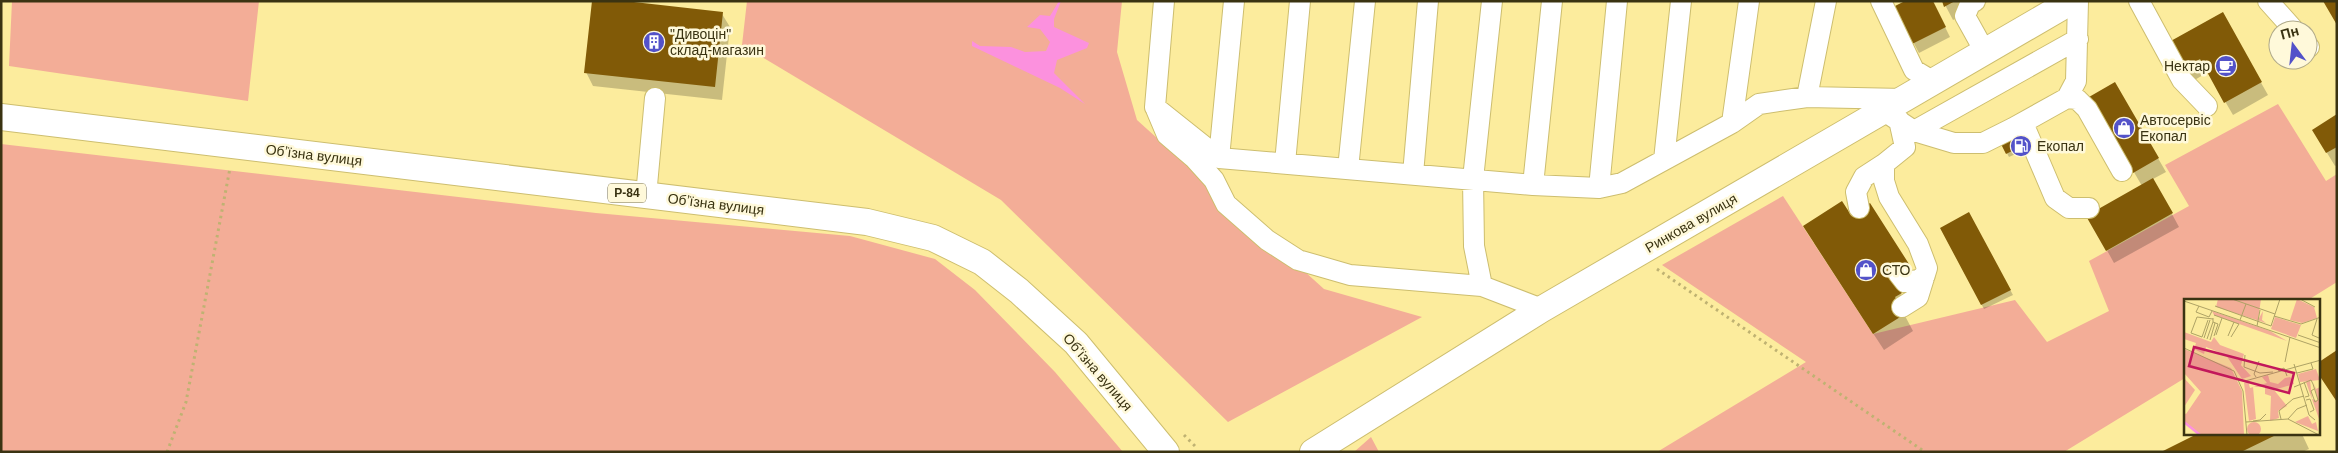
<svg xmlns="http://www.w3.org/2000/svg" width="2338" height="453" font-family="Helvetica,sans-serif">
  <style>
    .green { fill: #f3ad97 }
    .water { fill: #fc91de }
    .shadow { fill: #0003 }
    .building { fill: #815a07 }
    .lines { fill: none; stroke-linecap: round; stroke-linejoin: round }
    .minor-casing { stroke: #cdbe6f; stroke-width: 22 }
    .major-casing { stroke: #cdbe6f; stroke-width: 28 }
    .path { stroke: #bfb272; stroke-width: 3; stroke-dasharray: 2.5 4; stroke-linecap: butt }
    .minor { stroke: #fff; stroke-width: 20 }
    .major { stroke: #fff; stroke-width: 26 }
    .labels { text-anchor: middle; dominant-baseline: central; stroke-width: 5; stroke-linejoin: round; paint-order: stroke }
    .shield { fill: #fff9da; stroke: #756e4e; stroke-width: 1 }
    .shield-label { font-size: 12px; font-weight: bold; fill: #3a3312 }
    .poi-label { font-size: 14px; fill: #3a3312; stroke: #fff9da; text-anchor: start }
    .street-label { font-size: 14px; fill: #3a3312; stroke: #fff9da }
    .inset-river { fill: none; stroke: #fc91de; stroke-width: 2.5 }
    .inset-road { fill: none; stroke: #aea265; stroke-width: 1 }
    .view { fill: #c2185b; fill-opacity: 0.15; stroke: #c2185b; stroke-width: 2.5 }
    .inset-edge { fill: none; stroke: #3a3312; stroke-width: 2.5 }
  </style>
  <rect width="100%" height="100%" fill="#fcec9d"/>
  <path class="green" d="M12,1H259L248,101L9,66Z
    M747,1H1122L1117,52L1137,120L1324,289L1422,317L1228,422L1001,200L742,45Z
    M2278,104L2326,181L2337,174V282L2308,300H2186L2185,378L2064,452H1657L1806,362L1662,265L1783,196L1873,334L2015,300L2047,342L2109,311L2089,261L2189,206L2165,165Z
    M1,144L596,213L850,236L935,259L975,290L1055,372L1123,452H1Z
    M1371,437L1379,452H1354Z"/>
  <path class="water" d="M1059,1H1061L1054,19V27L1089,43L1087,48L1057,60L1054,73L1085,104L1060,88L972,46V41L980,46L1011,47L1025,52L1046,51L1050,42L1040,29L1027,27L1040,15L1050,16Z"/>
  <path class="shadow" d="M1932,1L1950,37L1919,53L1895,8Z
    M1943,1H1989L1953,20Z
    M722,14L730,27L722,100L593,86L586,72Z
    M2222,14L2268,95L2233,115L2208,72L2193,81L2171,43Z
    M2115,84L2166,172L2153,179L2179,227L2114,263L2088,216L2142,186L2091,98Z
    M2337,116V165L2335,166L2321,143Z
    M2014,136L2022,151L2009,157L2001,142Z
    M1869,205L1918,282L1900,293L1910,310L1904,314L1913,331L1884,350L1814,243Z
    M1969,214L2013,295L1984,309L1941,229Z
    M2200,434H2302L2309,449L2302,452H2163Z"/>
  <path class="building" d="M592,1H625L723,12L715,87L584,73Z
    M1905,1H1933L1946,27L1912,44L1893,7Z
    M1942,1H1955L1944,7Z
    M2323,1H2337V25Z
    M2223,12L2262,82L2224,103L2200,59L2184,68L2169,42Z
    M2115,82L2159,158L2133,173L2089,97Z
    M2337,114V147L2326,153L2312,130Z
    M2014,134L2020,147L2006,154L2000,142Z
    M2153,178L2173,213L2106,251L2086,216Z
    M1842,201L1851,215L1870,203L1909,264L1891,276L1902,293L1895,297L1905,314L1873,334L1803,226Z
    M1969,212L2011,290L1981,305L1940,228Z
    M2337,350V402L2319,375V362Z
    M2197,434H2278L2241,452H2161Z"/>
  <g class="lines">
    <g class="minor-casing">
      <path id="minor" d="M1164,1L1155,107L1219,158L1533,185L1599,188L1622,183L1732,123L1759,104L1807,97L1904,99
        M1492,1L1473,179L1474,246L1482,286L1542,309
        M1881,1L1914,70L1934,82
        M1975,1L1970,4L1965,16L1985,52
        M2139,1L2182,80L2207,106
        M2268,1L2294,30
        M2308,46L2309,47
        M1807,97L1826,1
        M2067,98L2077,99L2087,109L2122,171
        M1156,109L1167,135L1195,159L1214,180L1226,204L1267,240L1298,260L1350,275L1482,286
        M1884,111L1914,131L1954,143H1983L2013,128L2067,98L2076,81L2078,1
        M1899,120L1905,147L1884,164V181L1889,197L1918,244L1927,268L1918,297L1902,307
        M1732,123L1749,1
        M2023,123L2055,198L2069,208H2089
        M1914,131L2078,39
        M1219,158L1234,1
        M1664,160L1681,1
        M1285,163L1300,1
        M1348,169L1365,1
        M1413,174L1428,1
        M1533,185L1552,1
        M1599,188L1617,1
        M646,196L655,98
        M1859,208L1856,192L1864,177L1884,164
        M1898,273L1905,282L1919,280L1925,275"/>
    </g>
    <g class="major-casing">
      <path id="major" d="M1,117L867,222L933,238L982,262L1019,291L1076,343L1166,452
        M1313,452L1542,309L2072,1"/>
    </g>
    <path class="path" d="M1657,269L1925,452
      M1184,435L1196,447
      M167,452L186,402L230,168"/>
    <use href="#minor" class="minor"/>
    <use href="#major" class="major"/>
  </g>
  <defs>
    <g id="building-disc" transform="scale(1.125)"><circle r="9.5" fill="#5352c9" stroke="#fff9da"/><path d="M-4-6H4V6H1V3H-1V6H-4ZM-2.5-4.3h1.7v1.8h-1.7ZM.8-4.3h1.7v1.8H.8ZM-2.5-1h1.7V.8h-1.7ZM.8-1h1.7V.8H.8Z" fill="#fff"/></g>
    <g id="cafe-disc" transform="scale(1.125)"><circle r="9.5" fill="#5352c9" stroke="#fff9da"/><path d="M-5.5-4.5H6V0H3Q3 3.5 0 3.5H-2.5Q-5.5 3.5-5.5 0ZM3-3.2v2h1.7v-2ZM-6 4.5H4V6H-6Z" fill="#fff"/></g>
    <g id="shop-disc" transform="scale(1.125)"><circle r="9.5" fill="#5352c9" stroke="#fff9da"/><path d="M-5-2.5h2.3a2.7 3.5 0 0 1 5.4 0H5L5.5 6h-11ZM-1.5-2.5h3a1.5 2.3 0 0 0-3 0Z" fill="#fff"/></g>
    <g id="fuel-disc" transform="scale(1.125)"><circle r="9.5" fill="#5352c9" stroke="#fff9da"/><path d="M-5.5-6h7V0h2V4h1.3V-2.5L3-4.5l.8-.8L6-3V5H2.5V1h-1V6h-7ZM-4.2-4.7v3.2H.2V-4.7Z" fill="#fff"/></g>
  </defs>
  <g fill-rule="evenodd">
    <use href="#building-disc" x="654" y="42"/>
    <use href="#cafe-disc" x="2226" y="66"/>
    <use href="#shop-disc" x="2124" y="128"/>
    <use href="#fuel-disc" x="2021" y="146"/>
    <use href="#shop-disc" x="1866" y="270"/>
  </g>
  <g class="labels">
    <rect class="shield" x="608" y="183.5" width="38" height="19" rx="4"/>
    <g class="shield-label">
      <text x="627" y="193">Р-84</text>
    </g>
    <g class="poi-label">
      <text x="670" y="34">"Дивоцін"<tspan x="670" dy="16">склад-магазин</tspan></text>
      <text x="2210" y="66" text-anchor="end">Нектар</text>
      <text x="2140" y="120">Автосервіс<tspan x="2140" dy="16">Екопал</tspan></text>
      <text x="2037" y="146">Екопал</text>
      <text x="1882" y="270">СТО</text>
    </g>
    <g class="street-label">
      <text transform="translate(314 155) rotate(7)">Обʼїзна вулиця</text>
      <text transform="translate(716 204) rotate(7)">Обʼїзна вулиця</text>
      <text transform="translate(1691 223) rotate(-30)">Ринкова вулиця</text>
      <text transform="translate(1098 372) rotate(49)">Обʼїзна вулиця</text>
    </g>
  </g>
  <g transform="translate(2184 299)">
    <rect width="136" height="136" fill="#fcec9d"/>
    <path d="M34,0H77L74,21L79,12L78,21L82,24L32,8ZM113,0L130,8L133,19L118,24L106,21ZM28,12L86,32L103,42L30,16ZM91,18L117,26L112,39L87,30ZM0,33L27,43L30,38L36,46L60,55L57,66L67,77L58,80L42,56L22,48L20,55L10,50L12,44L0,40ZM0,50L47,69L58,92L60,136H17L0,122V114L2,115L17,93L0,74ZM132,70L136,81L116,83L114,75ZM84,76L86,83L94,85L101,79L106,78L109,81L110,85L90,91L103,107L94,112L95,119L86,122L87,97L81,95V88H69L72,120L65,122L60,84L64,82L66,89L83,84L78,78ZM0,79L11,91L0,108ZM126,81L128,100L134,102L130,85L132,90L136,88L135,120L122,83ZM124,117L128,125L132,123L134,132L111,123ZM63 130a7 7 0 1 1 14 0a7 7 0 1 1-14 0Z" fill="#f3ad97"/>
    <path class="inset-river" d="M0,123L16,136"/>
    <path class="inset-road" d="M48,0L91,15M116,0L131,8M0,2L137,49M15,7L12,13L25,18L28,12M31,7L87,27M30,16L55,25L47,38M90,17L117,25L137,18M29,19V23L34,25L30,37M133,20L128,36L135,39M24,21L18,38L7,34L13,18L29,20M56,21L62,5M73,27L76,11M87,27L96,0M32,36L38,19M114,36L137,44M44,37L50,23M20,39L26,21M23,40L29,23M26,41L31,24M0,49L50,72L59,92L63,136M61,56L60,68L76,74L89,73M101,63L106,38M110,65L125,116L131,121M94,72L100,69L103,77M113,74L129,70L127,64M72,78L70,75L75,62M61,82L137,61M120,83L125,97L121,98M110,88L127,81L129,85L134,101L131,103L127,92L130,90M122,101L126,100L130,111L126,113M97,120L95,112L109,100L120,97M104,120L113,110L123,106M69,122L76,121L82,115M62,123L104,120L135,136"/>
    <path class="view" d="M10,48L110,74L105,94L5,67Z"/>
    <rect width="136" height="136" class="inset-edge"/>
  </g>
  <rect width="2338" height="453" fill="none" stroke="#3a3312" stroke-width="5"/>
  <g transform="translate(2293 45) rotate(345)"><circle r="24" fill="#fff9da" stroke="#b0aa8a"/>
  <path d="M0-4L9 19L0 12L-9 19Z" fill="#5352c9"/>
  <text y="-8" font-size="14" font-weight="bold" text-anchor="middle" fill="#3a3312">Пн</text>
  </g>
</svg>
